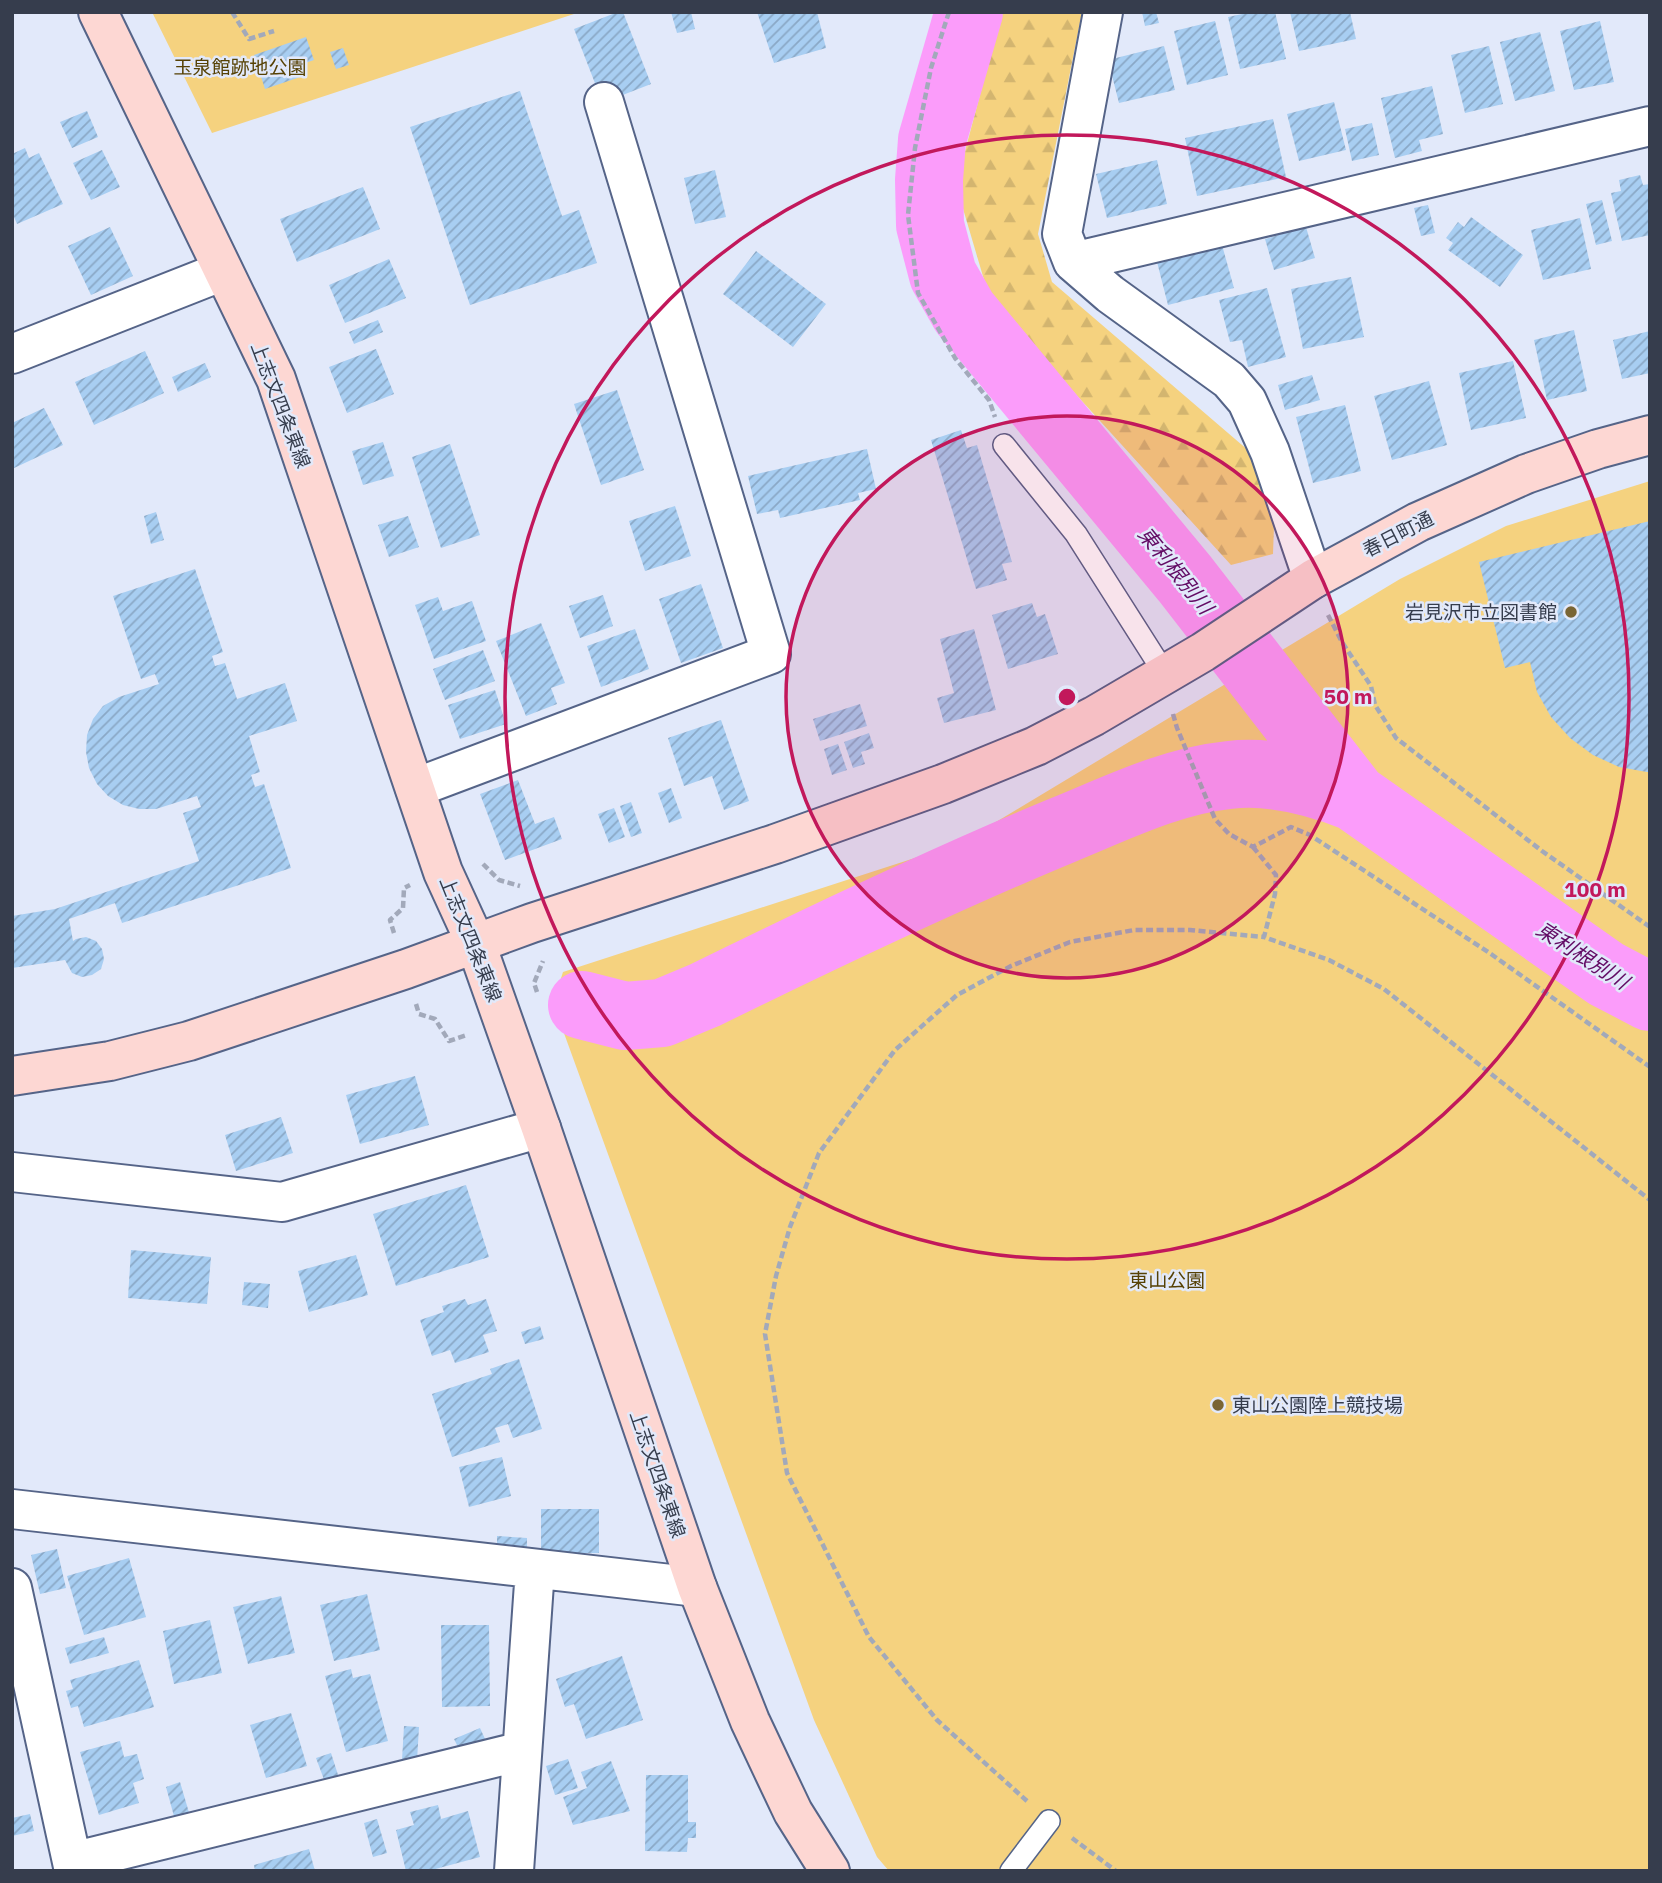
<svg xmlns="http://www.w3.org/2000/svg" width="1662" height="1883" font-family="'IBM Plex Sans','Noto Sans JP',sans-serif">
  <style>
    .green { fill: #f5d27f }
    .forest { fill: url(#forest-firs) }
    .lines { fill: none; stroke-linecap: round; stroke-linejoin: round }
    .river { stroke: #fb9cfa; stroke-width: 68 }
    .building { fill: url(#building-hatch) }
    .lane-casing { stroke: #556488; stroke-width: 24 }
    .street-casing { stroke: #556488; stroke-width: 42 }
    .secondary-casing { stroke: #556488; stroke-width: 42 }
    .path { stroke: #a2a9ba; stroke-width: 4.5; stroke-dasharray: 7 3.5; stroke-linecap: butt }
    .lane { stroke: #fff; stroke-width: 21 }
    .street { stroke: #fff; stroke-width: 38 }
    .secondary { stroke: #fdd7d3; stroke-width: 38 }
    .ring { fill: none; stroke: #c2185b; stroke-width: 3.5 }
    .poi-dot { fill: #7a6534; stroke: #e2e9fa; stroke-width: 2.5 }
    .labels { text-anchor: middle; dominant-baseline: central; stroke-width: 5; stroke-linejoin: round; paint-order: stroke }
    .park-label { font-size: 19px; fill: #564104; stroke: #e2e9fa }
    .street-label { font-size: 19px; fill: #363d4d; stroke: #e2e9fa }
    .poi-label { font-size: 19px; fill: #363d4d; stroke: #e2e9fa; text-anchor: end }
    .water-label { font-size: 21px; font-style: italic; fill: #630c65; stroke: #e2e9fa }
    .centre { fill: #c2185b; stroke: #e2e9fa; stroke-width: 3.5 }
    .ring-label { font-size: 21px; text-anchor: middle; font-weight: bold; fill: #c2185b; stroke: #e2e9fa; stroke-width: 5; stroke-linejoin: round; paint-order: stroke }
  </style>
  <defs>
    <pattern id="forest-firs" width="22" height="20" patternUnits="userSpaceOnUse" patternTransform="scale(1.75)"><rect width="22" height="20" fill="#f5d27f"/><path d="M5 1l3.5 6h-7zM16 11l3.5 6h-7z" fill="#d3b56f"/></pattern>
    <pattern id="building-hatch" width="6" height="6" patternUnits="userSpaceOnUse" patternTransform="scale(1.75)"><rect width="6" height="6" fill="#a8cef2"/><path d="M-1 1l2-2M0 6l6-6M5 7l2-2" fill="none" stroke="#8aa8c6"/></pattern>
  </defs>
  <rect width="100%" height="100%" fill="#e2e9fa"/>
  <path class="green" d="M152,12H580L212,133Z
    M1650,481V1871H889L877,1857L814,1720L553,1003L563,972L961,843L1400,579L1506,526Z"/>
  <path class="forest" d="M1002,12H1082L1038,234L1052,282L1249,451L1274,526L1273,554L1231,565L990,300L956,185Z"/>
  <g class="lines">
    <path class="river" d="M969,12L932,140L929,180L930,225L943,275L964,312L1185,579L1354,797L1606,974L1650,997
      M582,1005L625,1016L662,1013L705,995C823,937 942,880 1063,830C1117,808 1171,781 1229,775C1271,770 1316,782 1354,797"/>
  </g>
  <path class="building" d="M618,12H623L651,84L615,98L598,91L574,29Z
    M671,12H691L695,29L677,33Z
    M757,12H817L826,48L774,63Z
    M1142,12H1156L1159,23L1145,26Z
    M1252,12H1275L1286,59L1240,69L1228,17Z
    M1290,12H1350L1356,39L1299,51Z
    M1215,21L1228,75L1187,85L1174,31Z
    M1600,21L1614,82L1574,90L1560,31Z
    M1540,32L1555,91L1515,101L1500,42Z
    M306,37L314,60L302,64L306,75L265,89L254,55Z
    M1164,46L1175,90L1119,103L1108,60Z
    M1489,46L1503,104L1465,113L1451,55Z
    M343,48L349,65L336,69L330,52Z
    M1432,86L1443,134L1419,140L1422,151L1395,158L1381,98Z
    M520,91L562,216L579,210L597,263L470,305L410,127Z
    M1334,102L1346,150L1299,161L1287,114Z
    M87,111L98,137L72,148L60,122Z
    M1273,119L1286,177L1197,196L1185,138Z
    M1372,123L1379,155L1352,161L1345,129Z
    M25,148L29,158L39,153L63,204L17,224L12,212V161L14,160L12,154Z
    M102,150L120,187L91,200L73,163Z
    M1157,160L1167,204L1107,218L1096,174Z
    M715,170L726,217L695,224L684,178Z
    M1640,175L1643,185L1650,184V235L1622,241L1611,193L1621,191L1619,180Z
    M363,187L380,229L297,262L280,219Z
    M1602,200L1612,241L1596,245L1586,204Z
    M1428,205L1435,233L1421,236L1414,208Z
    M1471,217L1523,255L1500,287L1448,250L1453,243L1446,238L1458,222L1464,227Z
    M1580,218L1591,269L1543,280L1531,230Z
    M110,227L133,276L91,295L68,246Z
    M1306,227L1315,258L1274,270L1265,239Z
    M1222,245L1234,288L1168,305L1157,262Z
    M756,251L826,304L793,347L723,294Z
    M389,259L406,298L345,323L329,285Z
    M1351,277L1364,337L1303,349L1291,289Z
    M1267,288L1286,357L1248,367L1242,340L1230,342L1219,300Z
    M378,320L383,332L354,344L349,332Z
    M1574,330L1587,391L1547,400L1534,340Z
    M1650,331V373L1622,379L1613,340Z
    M376,349L394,394L347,413L329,367Z
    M145,351L164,393L94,425L75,382Z
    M1513,361L1526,418L1471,430L1459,373Z
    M205,363L211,377L178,392L172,377Z
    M1312,375L1320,400L1285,410L1278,385Z
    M1429,381L1447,445L1392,460L1374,396Z
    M617,390L644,470L601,485L574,404Z
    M1345,405L1361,471L1313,483L1296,417Z
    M44,408L63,445L12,469V423Z
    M961,430L967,448L977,445L1012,562L1002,564L1007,580L976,589L931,440Z
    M383,442L394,476L363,485L352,451Z
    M450,444L480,535L441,548L412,457Z
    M867,449L876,489L858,493L860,500L780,518L778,510L757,514L748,476Z
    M675,506L691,556L645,571L629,521Z
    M156,512L164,540L151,544L144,516Z
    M408,516L419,547L389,557L378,525Z
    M1650,521V772H1647L1619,767L1593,755L1570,738L1551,717L1537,692L1530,662L1505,668L1479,562Z
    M195,569L223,652L212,656L215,666L225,663L237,699L285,683L297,721L249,736L260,772L251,775L255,787L264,784L291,868L122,923L115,903L69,919L73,941L76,939L86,937L96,941L102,949L104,959L101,969L92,975L82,977L72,973L65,960L12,968V916L55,909L199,861L183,813L201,807L197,796L156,809H139L123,805L108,796L97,784L89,768L86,752L87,735L93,719L103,706L119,697L159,684L155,674L141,679L113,596Z
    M701,584L723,648L681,663L659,599Z
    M603,595L613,626L580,638L569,606Z
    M438,597L443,611L472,601L486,641L434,659L415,605Z
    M1032,603L1037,617L1045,614L1058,654L1008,669L992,615Z
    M541,623L565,683L551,688L557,704L526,716L496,641Z
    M635,629L649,669L601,687L587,646Z
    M974,629L996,710L944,723L937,698L954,693L940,639Z
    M483,650L495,681L445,700L433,669Z
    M495,690L506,724L460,739L448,705Z
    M860,704L867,726L820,741L813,719Z
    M721,720L749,801L724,810L712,776L684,786L668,738Z
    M869,733L874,748L861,752L865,764L853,768L844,742Z
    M838,744L847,770L832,775L824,749Z
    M518,780L535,824L554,817L562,839L505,860L480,794Z
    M671,788L682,818L669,823L658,793Z
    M631,802L642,833L631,837L620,806Z
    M614,808L625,837L609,843L598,814Z
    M415,1076L429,1125L360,1144L346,1095Z
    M281,1117L293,1153L236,1171L225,1135Z
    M466,1185L489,1257L396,1286L373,1214Z
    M131,1250L211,1257L207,1304L128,1298Z
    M356,1255L368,1295L309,1312L298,1271Z
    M244,1282L270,1284L268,1308L242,1305Z
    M465,1299L468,1305L486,1299L497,1331L483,1335L489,1352L455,1363L450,1350L432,1356L420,1320L444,1312L442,1306Z
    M540,1326L544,1339L525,1344L521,1332Z
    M519,1359L542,1429L513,1438L508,1424L495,1428L500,1442L452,1457L432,1394L492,1374L490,1369Z
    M502,1457L511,1496L469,1507L459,1467Z
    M541,1509H599V1553L541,1554Z
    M497,1536L527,1538V1551L497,1550Z
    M57,1549L66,1588L40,1594L31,1555Z
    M129,1558L146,1617L84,1635L67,1576Z
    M367,1594L380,1650L334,1661L320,1605Z
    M281,1596L295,1653L248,1664L233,1607Z
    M210,1620L222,1673L174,1684L163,1631Z
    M441,1625H489L490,1706L442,1707Z
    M104,1637L109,1653L70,1664L65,1648Z
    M622,1656L643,1720L586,1739L574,1704L565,1707L556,1679Z
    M139,1660L154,1707L84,1727L78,1706L71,1708L66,1691L73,1689L70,1680Z
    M351,1669L353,1678L370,1674L388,1741L346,1752L325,1676Z
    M291,1713L307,1766L266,1778L250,1725Z
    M404,1726L419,1727L417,1761L402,1760Z
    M480,1728L486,1741L460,1751L454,1739Z
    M120,1741L124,1757L137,1754L144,1779L133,1783L139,1803L99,1815L80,1752Z
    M331,1753L340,1781L326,1785L316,1758Z
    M568,1759L578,1788L555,1795L546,1766Z
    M611,1761L630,1811L573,1825L563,1797L587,1788L581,1772Z
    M646,1775H688V1822H696V1838H688L687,1852L645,1851Z
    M180,1782L190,1816L175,1820L166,1787Z
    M438,1805L441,1819L468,1811L480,1857L428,1871H406L396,1830L414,1825L410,1812Z
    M30,1814L34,1831L12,1836V1818Z
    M377,1819L387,1853L373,1857L364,1823Z
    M309,1849L315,1871H255L254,1865Z"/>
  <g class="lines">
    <g class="lane-casing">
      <path id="lane" d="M1004,445L1076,534L1165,674
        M1011,1871L1049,1821"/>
    </g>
    <g class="street-casing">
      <path id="street" d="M1103,12L1062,234L1073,262L1110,294L1229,380L1247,401L1270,452L1313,579
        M1073,262L1650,126
        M12,354L223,271
        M415,788L771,654L604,102
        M12,1172L282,1202L541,1128
        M12,1509L697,1587
        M12,1588L74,1871
        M72,1862L522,1751
        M514,1871L535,1569"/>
    </g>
    <g class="secondary-casing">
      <path id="secondary" d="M98,12L276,379L443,872L476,944L541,1128L697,1587L750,1721L774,1772L793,1812L830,1871
        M12,1076L110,1061L189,1041L406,969L532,923L775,844L943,784L1036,746L1094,716L1203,652L1313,579L1418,522L1526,474L1598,449L1650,435"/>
    </g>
    <path class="path" d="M232,12L249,39L274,31
      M949,12L931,68L915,148L908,215L918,293L955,358L989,400L995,417
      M1328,615L1342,642L1371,686L1375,705L1396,738L1542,851L1650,927
      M1173,714L1177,728L1215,819L1229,834L1253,847L1291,827L1310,835L1491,954L1650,1067
      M1253,847L1276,875L1275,894L1264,937L1329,960L1384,989L1650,1200
      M483,864L499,880L520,886
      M394,933L390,920L403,908L404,888L410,885
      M537,992L534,983L543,961
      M416,1004L419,1014L435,1019L449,1041L467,1035
      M1027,1801L937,1720L869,1637L787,1473L765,1334L776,1276L790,1227L819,1153L895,1050L957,995L1011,966L1070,942L1134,930H1190L1264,937
      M1072,1838L1116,1871"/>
    <use href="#lane" class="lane"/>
    <use href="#street" class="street"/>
    <use href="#secondary" class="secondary"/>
  </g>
  <circle cx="1067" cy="697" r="281" fill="#c2185b" fill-opacity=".12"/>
  <g class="ring">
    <circle cx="1067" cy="697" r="281"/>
    <circle cx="1067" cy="697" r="562"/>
  </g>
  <g class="poi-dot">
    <circle cx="1571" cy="612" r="7"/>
    <circle cx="1218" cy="1405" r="7"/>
  </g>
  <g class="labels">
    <g class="park-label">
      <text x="240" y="67">玉泉館跡地公園</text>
      <text x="1167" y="1280">東山公園</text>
    </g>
    <g class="street-label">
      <text transform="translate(281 405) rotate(69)">上志文四条東線</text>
      <text transform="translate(1398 534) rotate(-27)">春日町通</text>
      <text transform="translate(471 939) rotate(68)">上志文四条東線</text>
      <text transform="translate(658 1474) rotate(71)">上志文四条東線</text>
    </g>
    <g class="poi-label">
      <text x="1557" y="612">岩見沢市立図書館</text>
      <text x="1232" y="1405" text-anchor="start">東山公園陸上競技場</text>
    </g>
    <g class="water-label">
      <text transform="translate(1176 570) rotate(51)">東利根別川</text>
      <text transform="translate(1583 955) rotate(33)">東利根別川</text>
    </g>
  </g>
  <circle cx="1067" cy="697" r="10" class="centre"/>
  <g class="ring-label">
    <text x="1348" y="704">50 m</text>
    <text x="1595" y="897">100 m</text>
  </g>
  <rect width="1662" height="1883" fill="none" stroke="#363d4d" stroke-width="28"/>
</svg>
